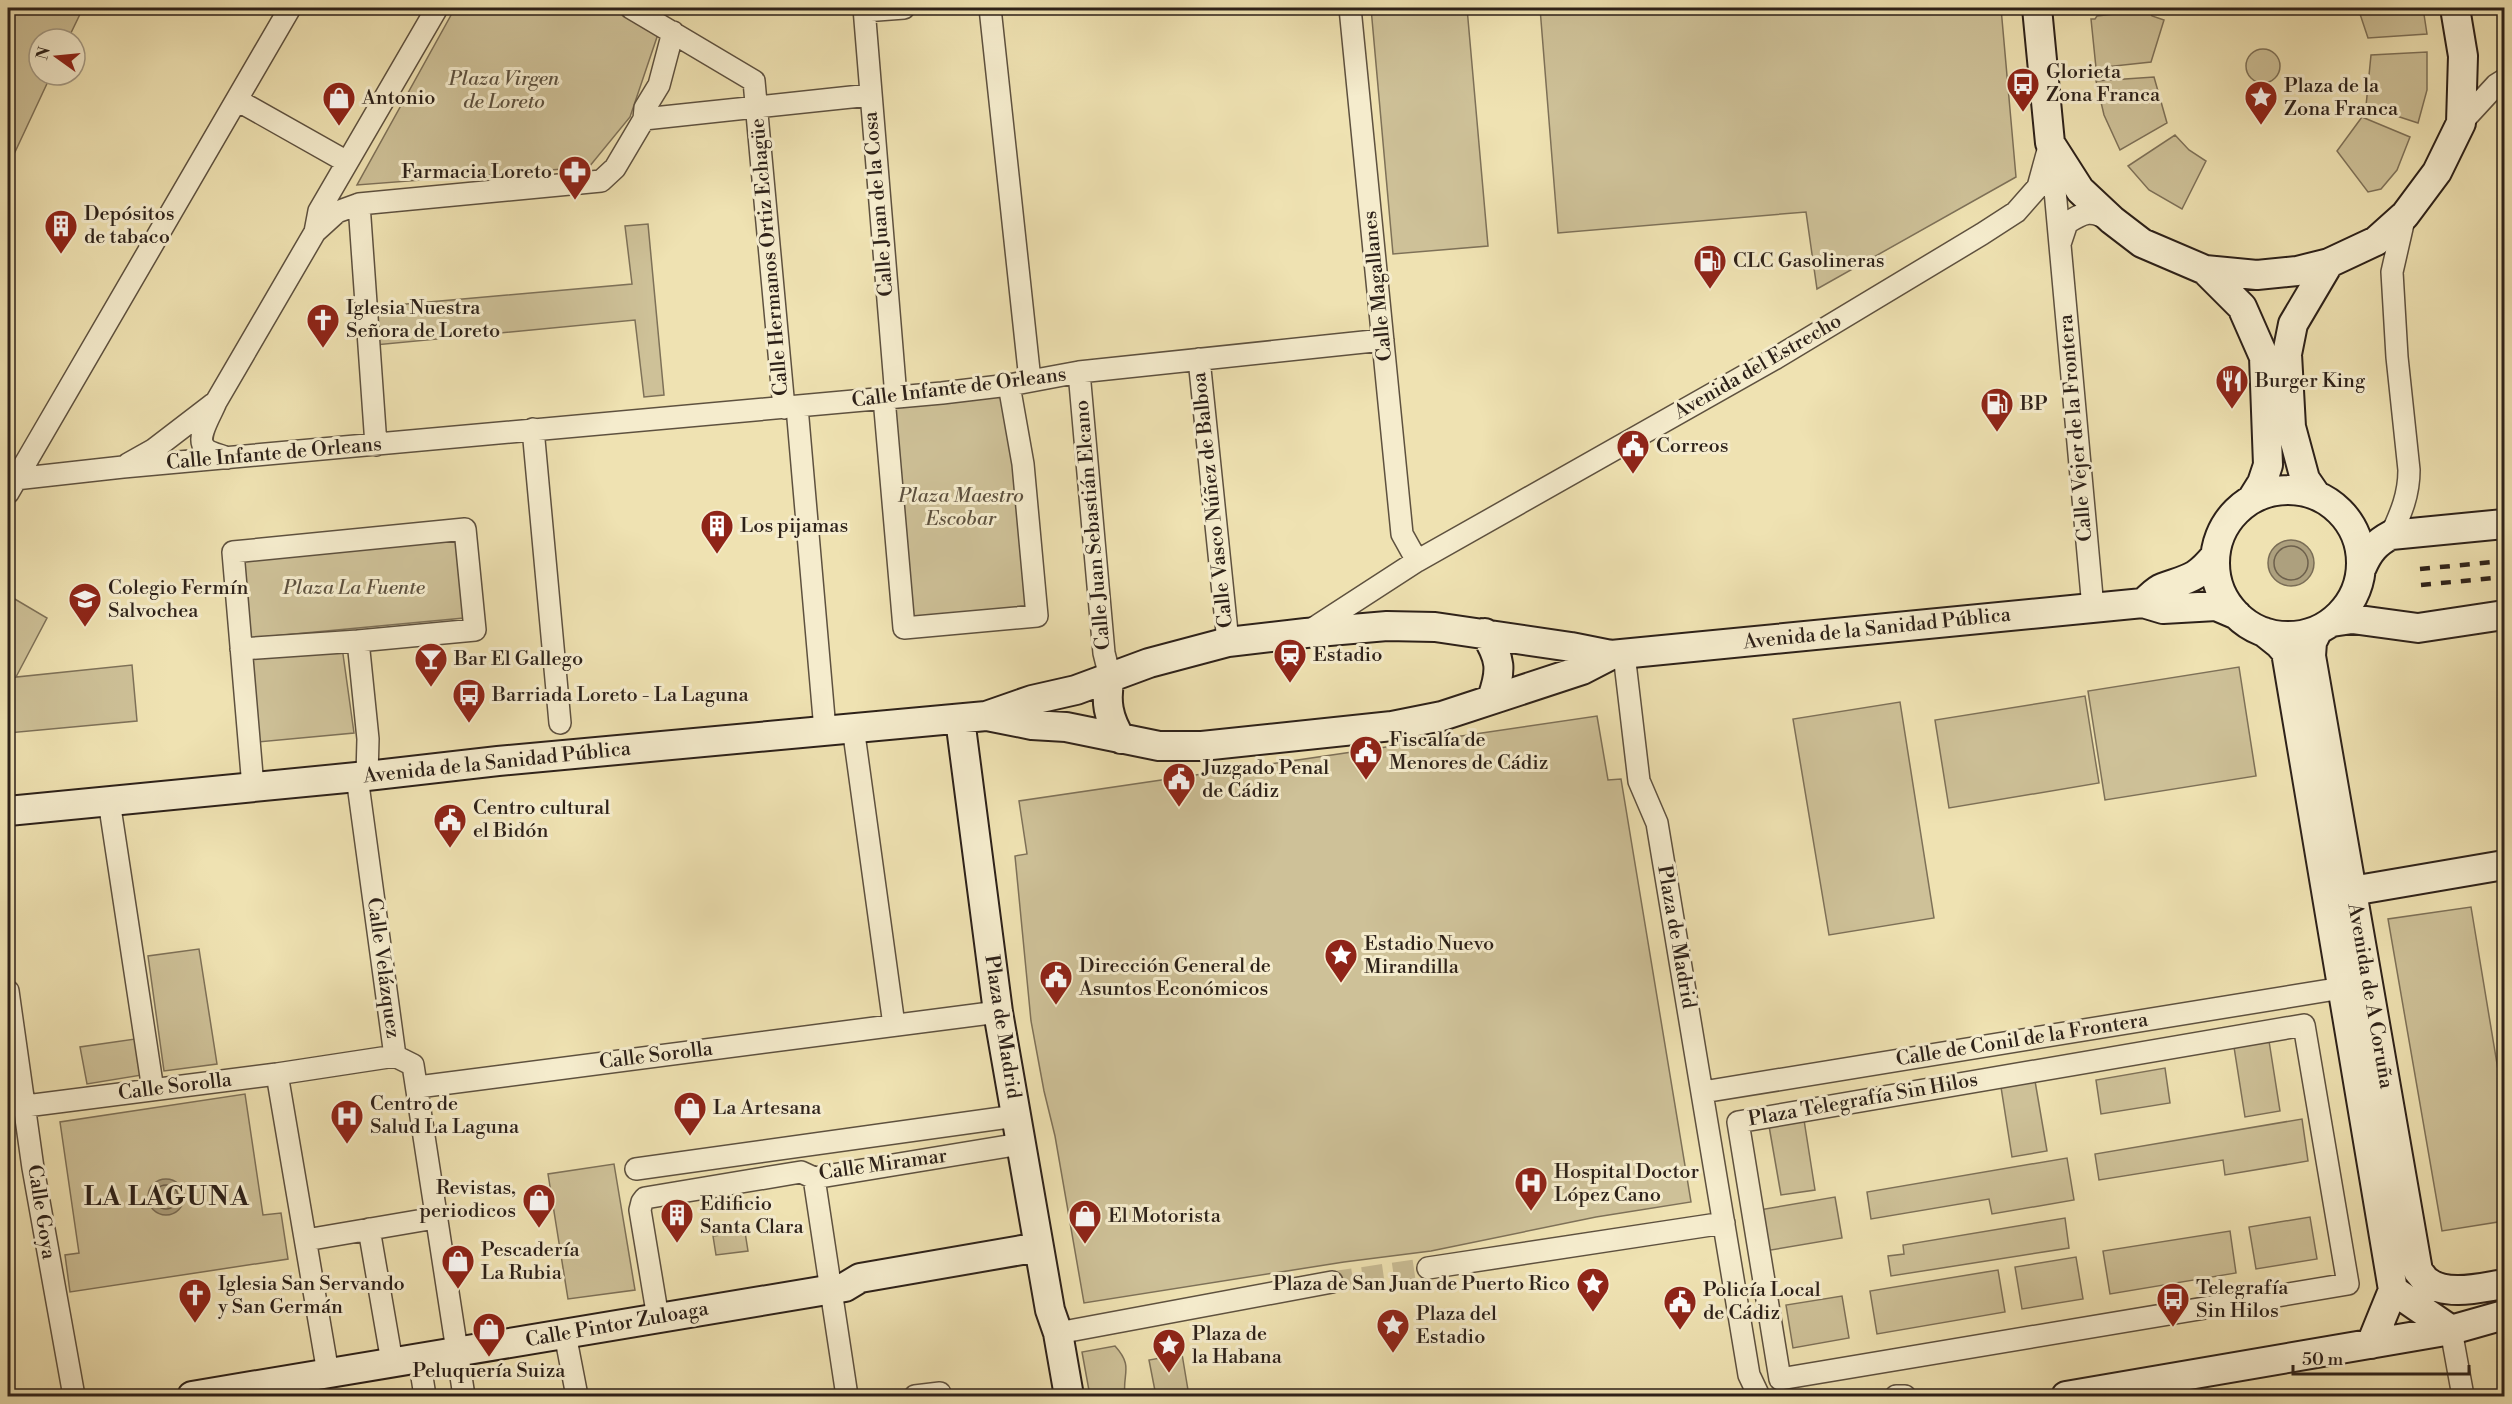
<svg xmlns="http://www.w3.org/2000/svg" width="2512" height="1404" font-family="'Libre Bodoni',serif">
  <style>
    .green { fill: #cec198; stroke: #7e7158; stroke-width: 1.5 }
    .water { fill: #ada07e; stroke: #7a6d56; stroke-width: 1.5 }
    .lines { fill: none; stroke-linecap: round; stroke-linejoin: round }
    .shore { stroke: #6d604c; stroke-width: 1.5 }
    .street-tunnel { stroke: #c8bb93; stroke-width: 21; stroke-dasharray: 21 10; stroke-linecap: butt }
    .street-casing { stroke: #5e513f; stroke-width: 24 }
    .secondary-casing { stroke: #2d2119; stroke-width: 32 }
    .street { stroke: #f5eccd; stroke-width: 21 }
    .secondary { stroke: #f5eccd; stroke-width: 28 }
    .rail { stroke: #2d2119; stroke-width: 4.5; stroke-dasharray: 10 10; stroke-linecap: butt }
    .labels { text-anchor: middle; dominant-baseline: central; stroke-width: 6; stroke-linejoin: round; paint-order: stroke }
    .poi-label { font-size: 20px; fill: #2d2119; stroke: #f5eccd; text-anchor: start }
    .park-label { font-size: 20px; font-style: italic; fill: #5d513f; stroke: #f5eccd }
    .street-label { font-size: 20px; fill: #2d2119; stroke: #f5eccd }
    .district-label { font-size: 26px; font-weight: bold; letter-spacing: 1.5px; fill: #2d2119; stroke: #f5eccd }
  </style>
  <rect width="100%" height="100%" fill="#efe2b2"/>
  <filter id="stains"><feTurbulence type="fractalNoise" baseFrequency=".00333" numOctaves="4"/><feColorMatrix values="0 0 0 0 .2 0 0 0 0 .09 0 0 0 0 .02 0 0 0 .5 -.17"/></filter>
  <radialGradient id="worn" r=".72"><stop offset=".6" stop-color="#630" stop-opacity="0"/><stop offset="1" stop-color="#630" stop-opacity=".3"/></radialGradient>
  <path class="green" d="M8,8H83L68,39H39V75H51L8,167Z
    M455,8H613L658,34L630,117L589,167L357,185Z
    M1371,8H1467L1488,246L1393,254Z
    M1540,8H2001L2016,177L1817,289L1806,212L1558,233Z
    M2358,8H2423L2427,34L2368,38Z
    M2149,10L2152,16L2164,20L2151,62L2096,68L2091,19H2095L2097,16Z
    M2246 66a17 17 0 1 1 34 0a17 17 0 1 1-34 0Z
    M2427,52V90L2418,123L2366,106L2371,55Z
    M2154,77L2167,123L2120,150L2104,115L2096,81Z
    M2362,117L2410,137L2397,170L2381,189L2368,192L2337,151Z
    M2175,135L2189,150L2206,161L2182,209L2149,190L2128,166Z
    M648,224L664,395L644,397L635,320L375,345L373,307L632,284L625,226Z
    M1012,392L1031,612L911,623L891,403Z
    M457,539L464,618L251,638L243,558Z
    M8,595L47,618L16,677L132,665L137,721L8,733Z
    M342,647L354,733L258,742L249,658Z
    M2239,667L2256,776L2105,800L2088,691Z
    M2085,696L2099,783L1949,808L1935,720Z
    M1900,702L1934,918L1829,935L1793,719Z
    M1597,716L1608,780L1621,779L1691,1202L1596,1217L1431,1251L1344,1262L1084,1303L1055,1136L1044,1091L1031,1021L1015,856L1027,854L1019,801Z
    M2471,907L2504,1106V1221L2442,1231L2388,919Z
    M199,949L217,1064L164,1071L148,956Z
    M135,1039L142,1075L87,1084L80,1047Z
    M2269,1041L2280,1111L2245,1117L2234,1047Z
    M2165,1068L2170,1103L2101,1114L2096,1080Z
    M2035,1081L2047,1151L2012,1157L2001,1087Z
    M245,1094L263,1215L281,1213L288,1259L70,1292L65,1255L79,1253L60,1122Z
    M2302,1119L2308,1161L2225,1175L2223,1160L2099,1180L2095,1154Z
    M1804,1120L1815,1190L1781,1195L1769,1126Z
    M2067,1158L2074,1200L1992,1214L1989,1199L1871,1219L1867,1192Z
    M614,1164L635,1290L568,1299L548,1174Z
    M1835,1197L1842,1238L1759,1252L1753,1211Z
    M2310,1217L2317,1259L2256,1269L2249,1227Z
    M2065,1218L2069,1248L1891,1276L1888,1256L1904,1254L1903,1245Z
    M2230,1231L2236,1273L2110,1294L2103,1251Z
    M745,1232L748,1251L716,1255L713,1236Z
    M2076,1257L2083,1299L2022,1309L2015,1267Z
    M1998,1270L2005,1312L1877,1334L1870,1291Z
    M1842,1296L1849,1338L1793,1348L1786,1305Z
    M1115,1346C1134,1367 1122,1373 1125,1396H1090L1082,1352Z
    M1182,1354L1189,1396H1156L1149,1360Z"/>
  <path class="water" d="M2268 563a23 23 0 1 1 46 0a23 23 0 1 1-46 0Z
    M148 1197a18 18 0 1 1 36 0a18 18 0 1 1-36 0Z"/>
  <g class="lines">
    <path class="shore" d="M2274 563a17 17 0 1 1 34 0a17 17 0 1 1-34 0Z
      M154 1197a12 12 0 1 1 24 0a12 12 0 1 1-24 0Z"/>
    <path class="street-tunnel" d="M1332,1282L1428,1268"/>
    <g class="street-casing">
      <path id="street" d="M631,8L754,81L784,408
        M864,8L896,397
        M990,8L1030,380
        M1350,8L1402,534L1417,561
        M864,11L904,8
        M237,100L347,162
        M644,119L870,95
        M2461,123L2496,85L2504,80
        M2052,157L2093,608
        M359,204L376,445
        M315,232L337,212L359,204L601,181L615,168L644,119L645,108L659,85L673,32
        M2060,244L2067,223C2086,211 2090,210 2111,220
        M1199,359L1228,642
        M1079,372L1104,653L1110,677
        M884,398L904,628L1037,616L1023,464L1009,385
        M797,407L825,730
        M533,429L560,723
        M227,458C221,455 209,453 205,448C195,438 212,413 216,402L315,232L319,211L437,8
        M128,464L153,450L213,404
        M15,479L123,467L942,393L1009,385L1079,372L1383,340
        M8,493L290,8
        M2391,535C2401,513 2409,495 2409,470L2397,357L2392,272L2405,215
        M1306,633L1417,561L1776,358L1982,234L2016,212L2038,187L2050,143
        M241,649L358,641
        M1624,654L1639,781L1657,823L1749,1375L1759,1396
        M853,727L894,1025
        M357,777L395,1056
        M253,787L233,552L465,529L475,630L358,641L368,739L367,776
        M109,801L153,1090
        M8,991L33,1168L74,1396
        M2304,1025L2348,1284L1780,1379L1738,1122Z
        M395,1056L413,1065L464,1396
        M277,1074L328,1373
        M418,1087L998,1012
        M1703,1092L2342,988
        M26,1106L277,1074L395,1056
        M636,1169L1016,1116
        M814,1178L847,1396
        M369,1229L392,1362
        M306,1240L435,1218
        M1428,1268L1724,1223
        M658,1318L640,1210L642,1202L645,1198L801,1172L814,1178L1020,1144
        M2451,1330L2463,1396
        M1058,1333L1332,1282
        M565,1334L577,1396
        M419,1358L425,1396
        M915,1396L940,1393L941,1396
        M1896,1396H1905"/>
    </g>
    <g class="secondary-casing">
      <path id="secondary" d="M2037,8L2050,143L2080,190L2112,220L2142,243L2205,270L2257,275L2297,271L2329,263L2376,241L2405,215L2437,172L2461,123L2463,56L2455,8
        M2205,270L2242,307L2264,357L2268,465L2262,483L2252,499
        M2215 563a73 73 0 1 1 146 0a73 73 0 1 1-146 0Z
        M2316,495L2305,479L2291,427L2287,354L2293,324L2329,263
        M2362,567C2369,551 2376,543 2391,535L2504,524
        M2143,603C2149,598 2156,590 2162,588C2190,578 2196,579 2215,556
        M2332,622L2352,619L2418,628L2504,615
        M2318,630L2312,642L2311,656L2418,1271C2421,1274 2424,1280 2428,1282C2447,1297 2483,1287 2504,1284
        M2264,632L2279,644L2286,652L2393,1290L2371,1344
        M1485,633C1501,659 1502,670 1492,698
        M1110,677C1105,701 1108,718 1121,739
        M987,716L1032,725L1066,727L1159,746H1202L1392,726L1442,716L1582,670L1611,655
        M960,719L998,1012L1050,1310L1058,1333L1069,1396
        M8,811L367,776L498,761L986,716L1032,700L1076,690L1149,663L1228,642L1306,633L1387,626L1435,627L1571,647L1611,655L2143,603L2163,609L2216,606L2237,615
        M2352,891L2504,865
        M2393,1290L2451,1330
        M192,1396L845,1287L860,1278L1039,1247
        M2066,1396L2451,1330L2504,1315"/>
    </g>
    <use href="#street" class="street"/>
    <use href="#secondary" class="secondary"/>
    <path class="rail" d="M2420,569L2504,561
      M2421,585L2504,577"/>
  </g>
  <defs>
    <g id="bus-pin" transform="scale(1.725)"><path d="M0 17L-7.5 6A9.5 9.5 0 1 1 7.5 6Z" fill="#8f2418" stroke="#f5eccd"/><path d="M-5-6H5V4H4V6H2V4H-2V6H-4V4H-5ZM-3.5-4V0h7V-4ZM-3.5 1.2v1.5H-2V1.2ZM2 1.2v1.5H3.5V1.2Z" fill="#fff"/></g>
    <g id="sight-pin" transform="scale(1.725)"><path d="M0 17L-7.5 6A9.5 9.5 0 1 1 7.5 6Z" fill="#8f2418" stroke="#f5eccd"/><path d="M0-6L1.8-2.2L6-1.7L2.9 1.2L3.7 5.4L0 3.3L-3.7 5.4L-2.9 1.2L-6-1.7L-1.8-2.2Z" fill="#fff"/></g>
    <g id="shop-pin" transform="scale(1.725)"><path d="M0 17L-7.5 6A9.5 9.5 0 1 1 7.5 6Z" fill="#8f2418" stroke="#f5eccd"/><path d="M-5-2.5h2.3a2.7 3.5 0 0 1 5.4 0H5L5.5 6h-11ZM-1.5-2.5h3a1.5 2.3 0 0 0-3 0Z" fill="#fff"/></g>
    <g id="pharmacy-pin" transform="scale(1.725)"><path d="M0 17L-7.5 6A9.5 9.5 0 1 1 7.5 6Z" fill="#8f2418" stroke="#f5eccd"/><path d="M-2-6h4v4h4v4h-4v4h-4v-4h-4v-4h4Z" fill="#fff"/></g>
    <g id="building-pin" transform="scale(1.725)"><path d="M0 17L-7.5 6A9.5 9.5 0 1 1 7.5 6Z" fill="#8f2418" stroke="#f5eccd"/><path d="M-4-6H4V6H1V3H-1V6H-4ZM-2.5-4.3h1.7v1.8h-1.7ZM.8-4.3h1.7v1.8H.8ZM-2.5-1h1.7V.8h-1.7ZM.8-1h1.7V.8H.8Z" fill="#fff"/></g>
    <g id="fuel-pin" transform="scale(1.725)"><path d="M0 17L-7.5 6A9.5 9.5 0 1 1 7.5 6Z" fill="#8f2418" stroke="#f5eccd"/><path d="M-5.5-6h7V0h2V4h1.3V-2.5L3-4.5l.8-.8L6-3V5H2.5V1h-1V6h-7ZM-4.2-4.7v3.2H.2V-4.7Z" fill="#fff"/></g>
    <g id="church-pin" transform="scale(1.725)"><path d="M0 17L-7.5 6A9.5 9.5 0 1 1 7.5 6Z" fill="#8f2418" stroke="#f5eccd"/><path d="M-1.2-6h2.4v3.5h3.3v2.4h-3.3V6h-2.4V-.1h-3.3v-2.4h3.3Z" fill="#fff"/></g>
    <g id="restaurant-pin" transform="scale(1.725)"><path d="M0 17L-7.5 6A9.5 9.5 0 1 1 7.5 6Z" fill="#8f2418" stroke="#f5eccd"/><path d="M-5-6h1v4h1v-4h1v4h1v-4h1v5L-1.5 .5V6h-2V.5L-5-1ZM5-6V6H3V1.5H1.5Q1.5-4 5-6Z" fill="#fff"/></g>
    <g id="civic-pin" transform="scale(1.725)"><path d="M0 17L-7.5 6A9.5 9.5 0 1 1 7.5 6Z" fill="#8f2418" stroke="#f5eccd"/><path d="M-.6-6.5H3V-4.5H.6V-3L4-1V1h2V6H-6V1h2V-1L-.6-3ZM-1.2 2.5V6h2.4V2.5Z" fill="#fff"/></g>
    <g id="school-pin" transform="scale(1.725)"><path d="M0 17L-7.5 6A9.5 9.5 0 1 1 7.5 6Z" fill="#8f2418" stroke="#f5eccd"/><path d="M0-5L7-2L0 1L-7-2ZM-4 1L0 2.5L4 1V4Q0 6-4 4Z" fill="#fff"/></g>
    <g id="station-pin" transform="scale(1.725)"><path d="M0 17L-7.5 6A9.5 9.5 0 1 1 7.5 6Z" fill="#8f2418" stroke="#f5eccd"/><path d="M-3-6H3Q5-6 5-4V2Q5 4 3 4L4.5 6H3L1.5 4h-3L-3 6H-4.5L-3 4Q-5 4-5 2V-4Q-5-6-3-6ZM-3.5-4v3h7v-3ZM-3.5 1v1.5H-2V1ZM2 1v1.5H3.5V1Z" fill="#fff"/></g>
    <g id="bar-pin" transform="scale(1.725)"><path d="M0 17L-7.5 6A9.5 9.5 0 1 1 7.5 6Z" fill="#8f2418" stroke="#f5eccd"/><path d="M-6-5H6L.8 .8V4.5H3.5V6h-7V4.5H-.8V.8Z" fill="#fff"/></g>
    <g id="hospital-pin" transform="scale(1.725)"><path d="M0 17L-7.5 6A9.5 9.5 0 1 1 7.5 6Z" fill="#8f2418" stroke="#f5eccd"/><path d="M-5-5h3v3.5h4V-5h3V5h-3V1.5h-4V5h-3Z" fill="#fff"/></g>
  </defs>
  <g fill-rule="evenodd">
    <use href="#bus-pin" x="2023" y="84"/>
    <use href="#sight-pin" x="2261" y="97"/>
    <use href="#shop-pin" x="339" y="98"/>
    <use href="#pharmacy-pin" x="575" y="172"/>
    <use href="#building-pin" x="61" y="226"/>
    <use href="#fuel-pin" x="1710" y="261"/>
    <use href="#church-pin" x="323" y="320"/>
    <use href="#restaurant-pin" x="2232" y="381"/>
    <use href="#fuel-pin" x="1997" y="404"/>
    <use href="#civic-pin" x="1633" y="446"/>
    <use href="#building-pin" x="717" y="526"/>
    <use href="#school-pin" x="85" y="599"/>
    <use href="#station-pin" x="1290" y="655"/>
    <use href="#bar-pin" x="431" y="659"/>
    <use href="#bus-pin" x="469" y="695"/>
    <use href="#civic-pin" x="1366" y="752"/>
    <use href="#civic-pin" x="1179" y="779"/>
    <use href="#civic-pin" x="450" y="820"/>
    <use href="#sight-pin" x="1341" y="955"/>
    <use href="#civic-pin" x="1056" y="977"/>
    <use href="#shop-pin" x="690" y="1108"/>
    <use href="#hospital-pin" x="347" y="1116"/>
    <use href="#hospital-pin" x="1531" y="1183"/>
    <use href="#shop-pin" x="539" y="1200"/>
    <use href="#building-pin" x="677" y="1215"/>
    <use href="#shop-pin" x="1085" y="1216"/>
    <use href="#shop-pin" x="458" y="1261"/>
    <use href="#sight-pin" x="1593" y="1284"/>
    <use href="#church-pin" x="195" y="1295"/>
    <use href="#bus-pin" x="2173" y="1299"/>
    <use href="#civic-pin" x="1680" y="1302"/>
    <use href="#sight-pin" x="1393" y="1325"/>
    <use href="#shop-pin" x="489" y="1329"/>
    <use href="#sight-pin" x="1169" y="1345"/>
  </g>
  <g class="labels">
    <g class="poi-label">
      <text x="2046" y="72">Glorieta<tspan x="2046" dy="23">Zona Franca</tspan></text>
      <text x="2284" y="86">Plaza de la<tspan x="2284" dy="23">Zona Franca</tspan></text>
      <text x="362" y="98">Antonio</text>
      <text x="552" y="172" text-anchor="end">Farmacia Loreto</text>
      <text x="84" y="214">Depósitos<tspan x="84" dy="23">de tabaco</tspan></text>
      <text x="1733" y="261">CLC Gasolineras</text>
      <text x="346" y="308">Iglesia Nuestra<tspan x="346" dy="23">Señora de Loreto</tspan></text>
      <text x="2255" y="381">Burger King</text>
      <text x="2020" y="404">BP</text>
      <text x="1656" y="446">Correos</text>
      <text x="740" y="526">Los pijamas</text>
      <text x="108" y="588">Colegio Fermín<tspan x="108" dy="23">Salvochea</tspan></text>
      <text x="1313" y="655">Estadio</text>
      <text x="454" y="659">Bar El Gallego</text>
      <text x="492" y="695">Barriada Loreto - La Laguna</text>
      <text x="1389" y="740">Fiscalía de<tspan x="1389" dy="23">Menores de Cádiz</tspan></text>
      <text x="1202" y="768">Juzgado Penal<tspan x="1202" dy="23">de Cádiz</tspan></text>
      <text x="473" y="808">Centro cultural<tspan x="473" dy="23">el Bidón</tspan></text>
      <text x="1364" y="944">Estadio Nuevo<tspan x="1364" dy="23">Mirandilla</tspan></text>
      <text x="1079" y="966">Dirección General de<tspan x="1079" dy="23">Asuntos Económicos</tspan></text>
      <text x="370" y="1104">Centro de<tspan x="370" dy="23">Salud La Laguna</tspan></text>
      <text x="713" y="1108">La Artesana</text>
      <text x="1554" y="1172">Hospital Doctor<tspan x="1554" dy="23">López Cano</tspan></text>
      <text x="516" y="1188" text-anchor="end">Revistas,<tspan x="516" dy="23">periodicos</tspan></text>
      <text x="700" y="1204">Edificio<tspan x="700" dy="23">Santa Clara</tspan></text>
      <text x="1108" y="1216">El Motorista</text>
      <text x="481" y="1250">Pescadería<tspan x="481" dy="23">La Rubia</tspan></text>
      <text x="218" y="1284">Iglesia San Servando<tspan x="218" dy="23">y San Germán</tspan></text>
      <text x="1570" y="1284" text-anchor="end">Plaza de San Juan de Puerto Rico</text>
      <text x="2196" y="1288">Telegrafía<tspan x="2196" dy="23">Sin Hilos</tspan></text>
      <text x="1703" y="1290">Policía Local<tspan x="1703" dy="23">de Cádiz</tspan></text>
      <text x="1416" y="1314">Plaza del<tspan x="1416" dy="23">Estadio</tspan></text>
      <text x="1192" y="1334">Plaza de<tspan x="1192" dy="23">la Habana</tspan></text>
      <text x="489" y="1371" text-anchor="middle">Peluquería Suiza</text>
    </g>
    <g class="park-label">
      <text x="504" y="79">Plaza Virgen<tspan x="504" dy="23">de Loreto</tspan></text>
      <text x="961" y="496">Plaza Maestro<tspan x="961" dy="23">Escobar</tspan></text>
      <text x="354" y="588">Plaza La Fuente</text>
    </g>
    <g class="street-label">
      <text transform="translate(879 204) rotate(-95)">Calle Juan de la Cosa</text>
      <text transform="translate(770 257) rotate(-95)">Calle Hermanos Ortiz Echagüe</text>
      <text transform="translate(1378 286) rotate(-96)">Calle Magallanes</text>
      <text transform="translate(1758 367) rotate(-30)">Avenida del Estrecho</text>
      <text transform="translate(959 388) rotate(-7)">Calle Infante de Orleans</text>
      <text transform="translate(2076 428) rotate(-95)">Calle Vejer de la Frontera</text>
      <text transform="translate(274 454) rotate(-5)">Calle Infante de Orleans</text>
      <text transform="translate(1213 500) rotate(-96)">Calle Vasco Núñez de Balboa</text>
      <text transform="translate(1093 525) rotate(-95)">Calle Juan Sebastián Elcano</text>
      <text transform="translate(1877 629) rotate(-6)">Avenida de la Sanidad Pública</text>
      <text transform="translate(497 763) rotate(-6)">Avenida de la Sanidad Pública</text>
      <text transform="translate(1676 937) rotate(80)">Plaza de Madrid</text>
      <text transform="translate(383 968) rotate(82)">Calle Velázquez</text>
      <text transform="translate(2370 996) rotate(80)">Avenida de A Coruña</text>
      <text transform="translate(1002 1027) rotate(81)">Plaza de Madrid</text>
      <text transform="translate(2022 1040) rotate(-9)">Calle de Conil de la Frontera</text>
      <text transform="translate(656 1056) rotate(-7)">Calle Sorolla</text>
      <text transform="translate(175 1087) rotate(-7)">Calle Sorolla</text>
      <text transform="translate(1863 1100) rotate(-10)">Plaza Telegrafía Sin Hilos</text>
      <text transform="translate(883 1165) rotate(-8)">Calle Miramar</text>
      <text transform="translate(41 1212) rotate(81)">Calle Goya</text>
      <text transform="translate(617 1325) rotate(-10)">Calle Pintor Zuloaga</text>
    </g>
    <g class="district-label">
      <text x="167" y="1197">LA LAGUNA</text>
    </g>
  </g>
  <rect width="2512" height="1404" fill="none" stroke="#efe2b2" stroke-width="30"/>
  <rect x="9" y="9" width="2494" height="1386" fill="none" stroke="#2d2119" stroke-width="3"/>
  <rect x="15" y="15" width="2482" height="1374" fill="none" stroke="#2d2119" stroke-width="1.5"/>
  <g transform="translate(57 57) rotate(285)"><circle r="28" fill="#f5eccd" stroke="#a59b85" stroke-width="1.5"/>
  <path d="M0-4.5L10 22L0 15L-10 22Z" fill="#8f2418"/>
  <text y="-9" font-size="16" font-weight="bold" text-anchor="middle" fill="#2d2119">N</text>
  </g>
  <path d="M2293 1365v9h176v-9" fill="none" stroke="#2d2119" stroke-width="3"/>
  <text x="2302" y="1365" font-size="18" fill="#2d2119" stroke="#f5eccd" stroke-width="4.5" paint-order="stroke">50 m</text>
  <rect width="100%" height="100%" filter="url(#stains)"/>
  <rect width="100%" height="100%" fill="url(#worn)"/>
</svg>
